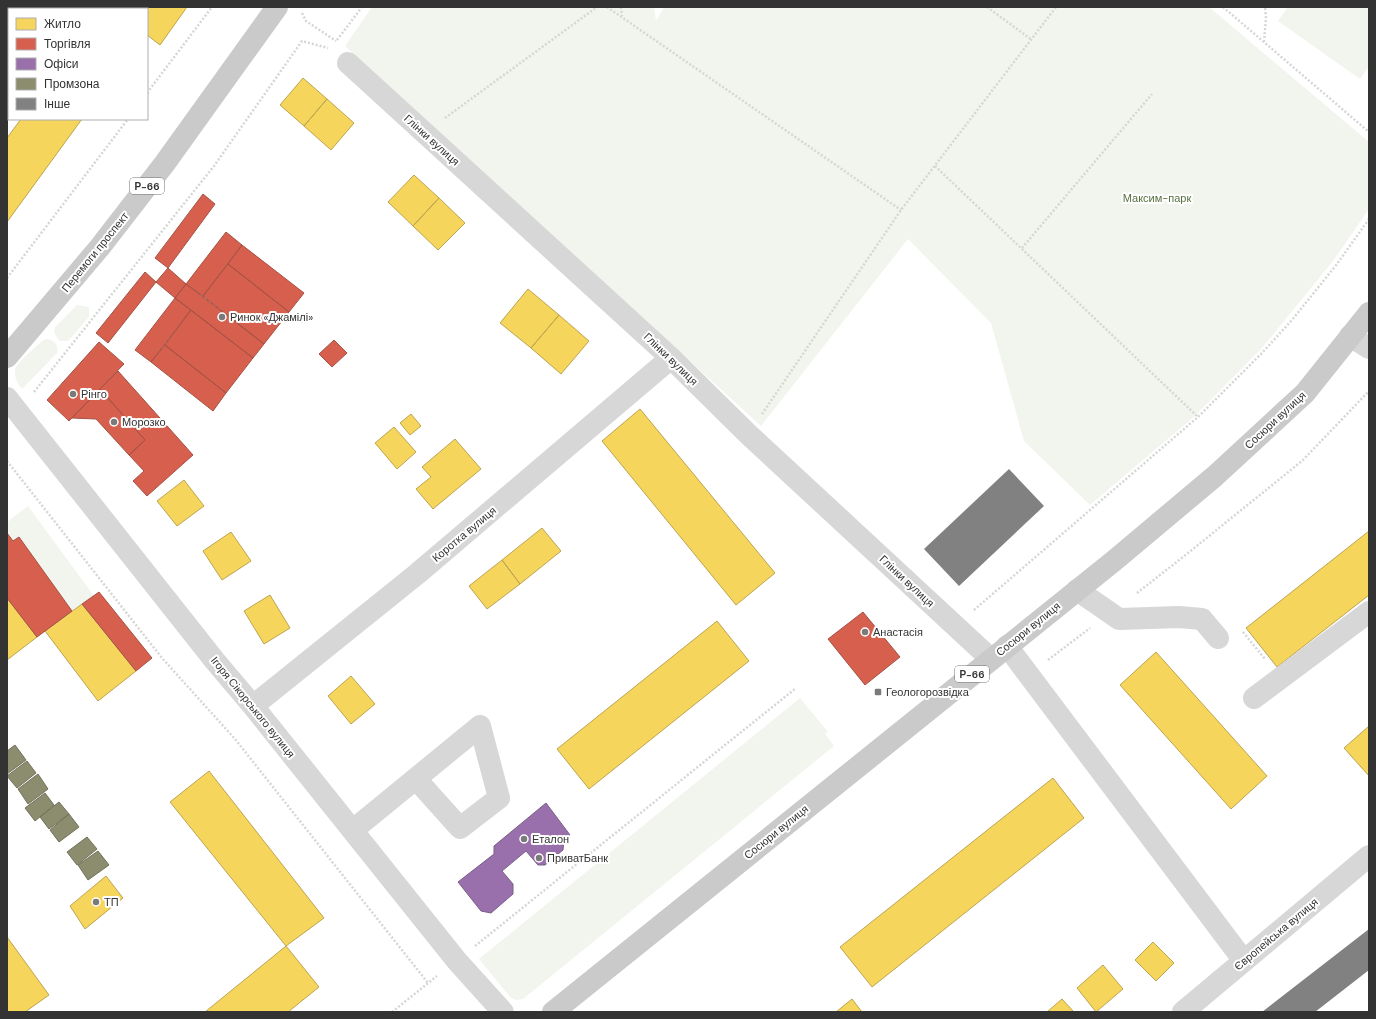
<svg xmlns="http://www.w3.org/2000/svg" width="1376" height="1019" font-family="'DM Sans',sans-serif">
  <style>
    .green { fill: #f1f5ed }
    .homes { fill: #f6d55c; stroke: #bca450 }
    .shops { fill: #d6604d; stroke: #a55245 }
    .offices { fill: #9970ab; stroke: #7a5e87 }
    .industry { fill: #8c8c6e; stroke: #71715c }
    .building { fill: #818181 }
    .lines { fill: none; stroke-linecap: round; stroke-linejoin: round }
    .path { stroke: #d6d6d6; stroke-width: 2.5; stroke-dasharray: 2 2; stroke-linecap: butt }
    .minor { stroke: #d7d7d7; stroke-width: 22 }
    .major { stroke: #cacaca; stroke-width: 22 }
    .poi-dot { fill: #7a7a7a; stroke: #fff; stroke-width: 1.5 }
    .labels { text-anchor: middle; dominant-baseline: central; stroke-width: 4; stroke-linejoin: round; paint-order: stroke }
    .shield { fill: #fff; stroke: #707070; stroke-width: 1 }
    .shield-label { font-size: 10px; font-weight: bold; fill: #333 }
    .street-label { font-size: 11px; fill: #333; stroke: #fff }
    .park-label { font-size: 11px; fill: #56703f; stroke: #fff }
    .poi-label { font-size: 11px; fill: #333; stroke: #fff; text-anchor: start }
  </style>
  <rect width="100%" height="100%" fill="#fff"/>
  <path class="green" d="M372,7H654L656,21L664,7H1209L1369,142V209L1333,261L1262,348L1196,415L1090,505L1024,441L991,323L908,239L761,426L345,46Z
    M1288,7H1369V66L1360,79L1278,21Z
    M77,305L89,307V317L68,341H60C56,336 53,333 55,327Z
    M46,339C54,339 59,346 57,353L22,389C18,384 14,377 15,370C17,362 35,348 42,341Z
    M28,506L94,596L72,611L19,537L13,541L7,533V522Z
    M800,698L828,732L825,734L834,746L523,999L517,1000L511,998L479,959Z"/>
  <path class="homes" d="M108,7H187L160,45L147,35V9H110Z
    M303,78L327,99L304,126L280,105Z
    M327,99L354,123L331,150L304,126Z
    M21,119H82L7,222V138Z
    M414,175L439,198L413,226L388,202Z
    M439,198L465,223L438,250L413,226Z
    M528,289L559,315L531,348L500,323Z
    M559,315L589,341L561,374L531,348Z
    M640,409L775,573L736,605L602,441Z
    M411,414L421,426L410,435L400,423Z
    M394,427L416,452L397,469L375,443Z
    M455,439L481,469L433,509L416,489L431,477L422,467Z
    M184,480L204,506L177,526L157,501Z
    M542,528L561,551L520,584L502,560Z
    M1369,531V595L1277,667L1246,628Z
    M231,532L251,561L222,580L203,551Z
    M502,560L520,584L487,609L469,586Z
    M270,595L290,628L264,644L244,611Z
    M7,598L37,637L7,660Z
    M82,604L136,671L98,701L45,631Z
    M717,621L749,661L589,789L557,749Z
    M1156,652L1267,776L1231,809L1120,685Z
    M351,676L375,704L351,724L328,696Z
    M1369,726V776L1344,748Z
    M209,771L324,918L286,946L170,802Z
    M1053,778L1084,818L872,987L840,947Z
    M106,876L123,898L85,929L70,906Z
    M7,937L49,995L25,1012H7Z
    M1153,942L1174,963L1156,981L1135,960Z
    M286,946L319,987L288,1012H205Z
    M1103,965L1123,989L1096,1012L1077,988Z
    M852,999L862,1012H836Z
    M1062,999L1074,1012H1047Z"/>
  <path class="shops" d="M203,194L215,204L168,268L155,258Z
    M226,232L242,245L203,296L186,284Z
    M242,245L304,293L289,312L228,264Z
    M228,264L289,312L264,344L203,296Z
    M168,268L186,284L175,298L156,282Z
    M145,272L156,282L108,343L96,333Z
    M186,284L264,344L253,358L175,298Z
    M175,298L191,310L151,362L135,350Z
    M191,310L253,358L226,393L165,345Z
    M334,340L347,353L332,367L319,354Z
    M99,342L124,364L69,421L47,400Z
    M165,345L226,393L213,411L151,362Z
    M118,371L193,455L147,496L133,481L144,471L129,455L145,440L100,389Z
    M100,389L145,440L129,455L96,419L72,418Z
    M7,533L13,541L19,537L72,611L37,637L7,598Z
    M99,592L152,658L136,671L82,604Z
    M863,612L900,657L865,685L828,639Z"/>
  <path class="offices" d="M546,803L570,835L564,840L563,850L545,865H538L526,851L502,871L513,884V894L491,913L481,911L458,882L494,854V846Z"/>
  <path class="industry" d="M7,7H36L39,9H9V12L7,10Z
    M7,12L9,14V42L7,40Z
    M15,745L26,760L7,774V751Z
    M27,761L36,773L17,788L7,776Z
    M38,774L48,789L28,804L18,789Z
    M45,793L54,805L35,821L25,808Z
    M59,802L69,814L49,829L40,817Z
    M69,814L79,827L59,842L50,830Z
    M87,837L97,849L77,865L67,852Z
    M98,851L109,865L88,880L78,865Z"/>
  <path class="building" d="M1009,469L1044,506L959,586L924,549Z
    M1369,929V970L1315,1012H1262Z"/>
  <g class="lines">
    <path class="path" d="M607,7L901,210
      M621,7L622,16
      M987,7L1032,40
      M1223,7L1369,132
      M302,13L306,21L336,41
      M337,40L362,7
      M1264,42L1266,18L1265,7
      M147,93L212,7
      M445,118L597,7
      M935,166L1198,417
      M1022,248L1152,94
      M7,278L128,119
      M34,392L214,166L302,41L328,48
      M762,414L901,210L1056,7
      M7,461L162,658L235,739L428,983
      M1137,593L1183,557L1302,461L1369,391
      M974,610L1198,417L1262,353L1292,320L1337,264L1369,219
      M1243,632L1265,659
      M1048,660L1090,628
      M475,946L796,688
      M392,1012L437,976"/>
    <path class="minor" d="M58,9L59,7
      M348,63L671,358L748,434L991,659
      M7,77L9,75
      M1350,336L1369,348
      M7,398L215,661L253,706L457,961L503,1012
      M1077,590L1119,619L1179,617L1202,619L1218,638
      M1007,646L1244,961
      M1254,698L1369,612
      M253,706L417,574L671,358
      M353,830L480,726L499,798L460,828L416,779
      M1183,1012L1369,856"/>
    <path class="major" d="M7,357L100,247L165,163L277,7
      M553,1012L1115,560L1215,476L1305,393L1369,313"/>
  </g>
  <g class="poi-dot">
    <circle cx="222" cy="317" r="4"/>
    <circle cx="73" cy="394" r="4"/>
    <circle cx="114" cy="422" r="4"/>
    <circle cx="865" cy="632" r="4"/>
    <rect x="874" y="688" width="8" height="8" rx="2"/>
    <circle cx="524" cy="839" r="4"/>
    <circle cx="539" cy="858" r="4"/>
    <circle cx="96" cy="902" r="4"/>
  </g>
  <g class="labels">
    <g class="shield">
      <rect x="130" y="178" width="34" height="16" rx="3"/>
      <rect x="955" y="666" width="34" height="16" rx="3"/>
    </g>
    <g class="shield-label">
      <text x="147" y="186">Р-66</text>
      <text x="972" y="674">Р-66</text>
    </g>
    <g class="street-label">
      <text transform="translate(432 140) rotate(42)">Глінки вулиця</text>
      <text transform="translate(95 252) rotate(-51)">Перемоги проспект</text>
      <text transform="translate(671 359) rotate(44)">Глінки вулиця</text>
      <text transform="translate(1275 420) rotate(-43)">Сосюри вулиця</text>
      <text transform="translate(464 534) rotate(-40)">Коротка вулиця</text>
      <text transform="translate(907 581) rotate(43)">Глінки вулиця</text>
      <text transform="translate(1028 629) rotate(-39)">Сосюри вулиця</text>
      <text transform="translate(253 707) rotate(51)">Ігоря Сікорського вулиця</text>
      <text transform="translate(776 832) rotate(-39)">Сосюри вулиця</text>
      <text transform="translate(1276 934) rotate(-40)">Європейська вулиця</text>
    </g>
    <g class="park-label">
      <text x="1157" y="198">Максим-парк</text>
    </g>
    <g class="poi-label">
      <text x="230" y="317">Ринок «Джамілі»</text>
      <text x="81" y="394">Рінго</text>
      <text x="122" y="422">Морозко</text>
      <text x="873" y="632">Анастасія</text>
      <text x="886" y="692">Геологорозвідка</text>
      <text x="532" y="839">Еталон</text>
      <text x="547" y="858">ПриватБанк</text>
      <text x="104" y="902">ТП</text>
    </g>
  </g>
  <rect width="1376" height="1019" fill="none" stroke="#333333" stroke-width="16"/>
  <rect x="8" y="8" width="140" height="112" fill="#ffffff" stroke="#adadad"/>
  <rect x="16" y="18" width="20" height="12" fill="#f6d55c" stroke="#adadad"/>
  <text x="44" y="28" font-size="12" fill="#333333">Житло</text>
  <rect x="16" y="38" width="20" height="12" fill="#d6604d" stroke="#adadad"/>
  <text x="44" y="48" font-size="12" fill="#333333">Торгівля</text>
  <rect x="16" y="58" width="20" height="12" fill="#9970ab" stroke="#adadad"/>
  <text x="44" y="68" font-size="12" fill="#333333">Офіси</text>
  <rect x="16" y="78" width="20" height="12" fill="#8c8c6e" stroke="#adadad"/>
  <text x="44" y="88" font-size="12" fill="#333333">Промзона</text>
  <rect x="16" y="98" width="20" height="12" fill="#818181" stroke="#adadad"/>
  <text x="44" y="108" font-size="12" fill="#333333">Інше</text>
</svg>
